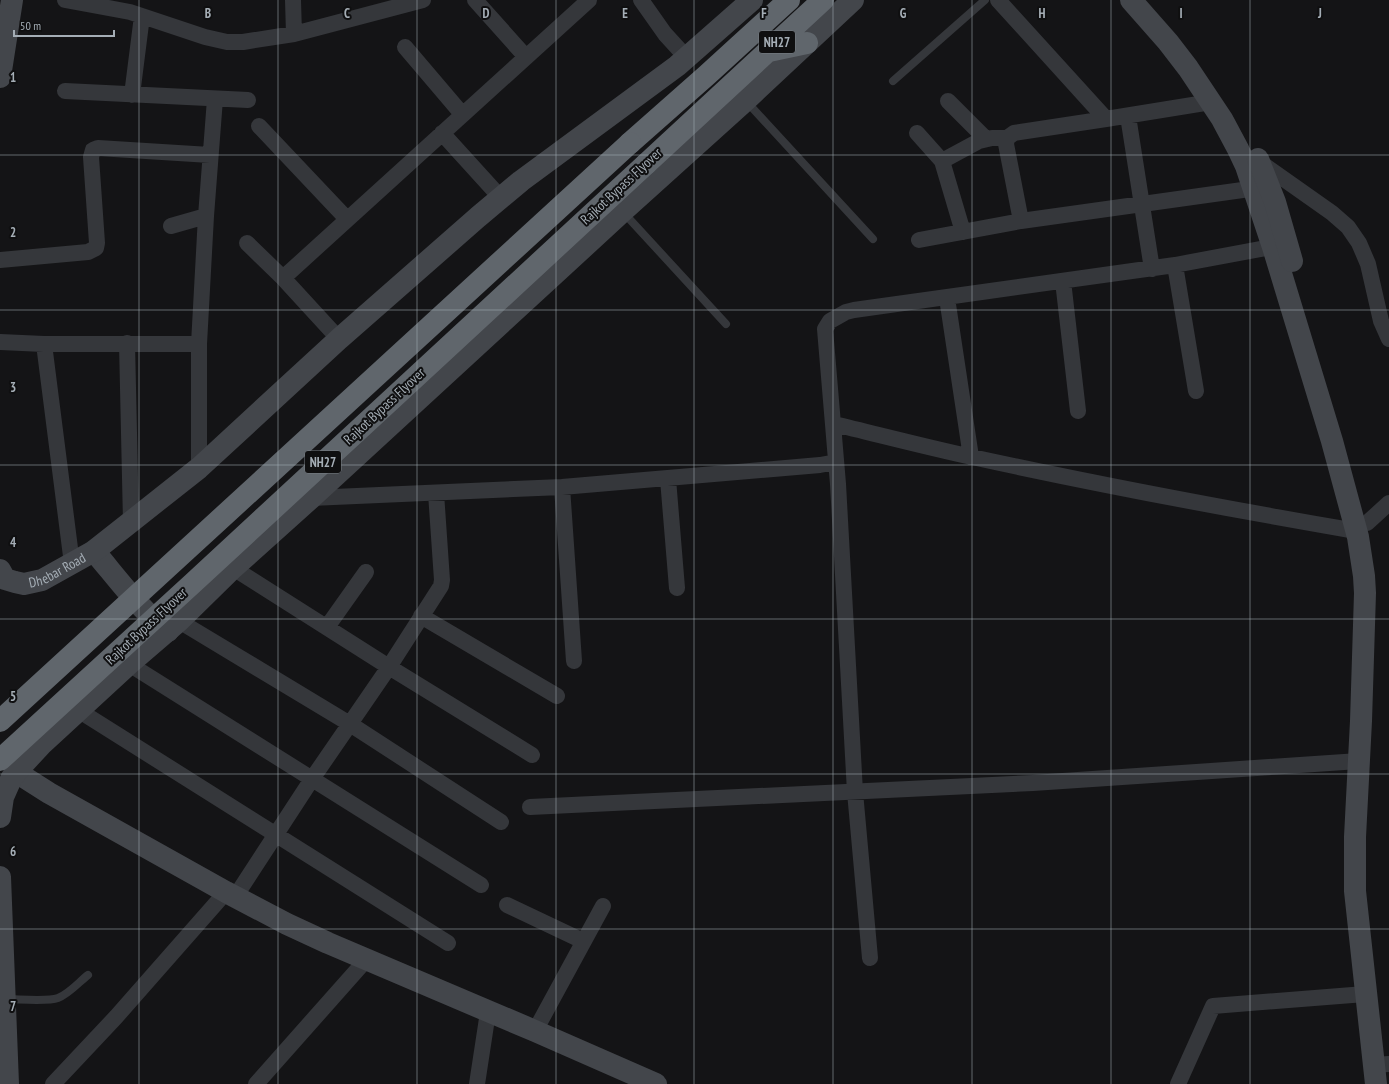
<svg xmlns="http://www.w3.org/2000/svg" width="1389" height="1084" font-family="'PT Sans Narrow',sans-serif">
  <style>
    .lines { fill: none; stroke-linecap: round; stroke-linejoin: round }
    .lane { stroke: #35373b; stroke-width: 8 }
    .street { stroke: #35373b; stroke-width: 16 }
    .secondary { stroke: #43464b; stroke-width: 22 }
    .highway { stroke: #60666c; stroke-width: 22 }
    .highway-bridge { stroke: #60666c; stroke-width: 22 }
    .grid { fill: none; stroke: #a5aeb6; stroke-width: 1; stroke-opacity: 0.55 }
    .labels { text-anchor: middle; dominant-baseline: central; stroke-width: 4; stroke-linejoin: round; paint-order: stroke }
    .shield { fill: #0f0f10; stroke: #787e84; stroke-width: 1 }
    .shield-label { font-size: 13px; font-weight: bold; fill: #a5aeb6 }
    .street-label { font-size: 14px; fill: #a5aeb6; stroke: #0f0f10 }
    .grid-label { font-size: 13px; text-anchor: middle; font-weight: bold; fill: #a5aeb6; stroke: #0f0f10; stroke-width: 4; stroke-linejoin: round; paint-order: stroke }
  </style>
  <rect width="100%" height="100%" fill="#141416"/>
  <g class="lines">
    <path class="lane" d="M893,81L985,0
      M746,101L873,239
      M623,212L726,324
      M5,999C19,999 47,1002 58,998C69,994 79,982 88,975"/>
    <path class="street" d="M65,0L130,12L205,37L227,42H243L294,34L423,0
      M293,0L294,34
      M475,0L526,57
      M641,0L665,34L686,57
      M998,0L1106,119L1211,102
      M405,47L462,114
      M65,91L248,100
      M132,95L142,16
      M948,101L986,139
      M1128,116L1152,269
      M259,126L347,219
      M442,133L501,198
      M917,133L942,161L963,232
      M1257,160L1332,213L1348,227L1359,243L1368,264L1381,321L1389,339
      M942,161L979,141L992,138H1007
      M1021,221L1006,144L1007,138L1014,133L1106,119
      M171,226L206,216
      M919,240L1021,221L1264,187
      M247,243L283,278L339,339
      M0,260L88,252L96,248L97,243L91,157L93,150L98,148L210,155
      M1175,265L1196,391
      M283,278L589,0
      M1063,281L1078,411
      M947,298L971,457
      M0,342L44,344H199
      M127,343L131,522
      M44,344L72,564
      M834,424C880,435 926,447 972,457C1100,485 1228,509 1356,531
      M199,468V344L206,216L215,99
      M668,479L677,588
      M562,487L574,661
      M311,498L562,487L820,465L836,462
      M1367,523L1389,503
      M233,568L389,667L532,755
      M421,616L557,696
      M179,621L350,724L501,822
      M327,627L366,572
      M129,664L481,885
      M78,710L448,943
      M530,807L1033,783L1359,761
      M235,897L312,779L389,667L441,586L442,580L436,493
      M507,905L583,941
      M870,958L855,792L838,484L825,329L830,321L846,312L854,310L1175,265L1282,245
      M535,1031L603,906
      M1374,1065L1389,1064
      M53,1084L116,1017L226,892
      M256,1084L366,960
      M477,1084L488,1012
      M1178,1084L1213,1006L1365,994"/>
    <g class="secondary">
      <path d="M1131,0L1168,42L1188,68L1222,119L1238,149L1246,166L1273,247L1332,441L1358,537L1364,576L1365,593L1361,721L1355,837V891L1376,1084"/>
      <path d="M0,77L12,0"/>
      <path d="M1258,159L1275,202L1292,261"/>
      <path d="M94,551C117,578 140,610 168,631"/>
      <path id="s1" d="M0,570L5,579L15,582L24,584L42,580L94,551L199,468L339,339L478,217L521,181L677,66L752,0"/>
      <path d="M16,772L49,793L226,892L287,924L328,943L535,1031L656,1084"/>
      <path d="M0,817L3,797L11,779L16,772L41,745L129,664L179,621L233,568L311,498L622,212L746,100L853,0"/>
      <path d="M0,877L8,1084"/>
    </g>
    <path class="highway" d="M769,51L807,43
      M630,143L707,75L789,0
      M646,164L823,0"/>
    <path class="highway-bridge" d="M0,721L630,143
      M0,760L193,583L646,164"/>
  </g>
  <path class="grid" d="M139,0V1084M278,0V1084M417,0V1084M556,0V1084M694,0V1084M833,0V1084M972,0V1084M1111,0V1084M1250,0V1084M0,155H1389M0,310H1389M0,465H1389M0,619H1389M0,774H1389M0,929H1389"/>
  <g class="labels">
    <g class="shield">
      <rect x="759" y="31" width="36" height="22" rx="3"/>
      <rect x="305" y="451" width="36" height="22" rx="3"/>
    </g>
    <g class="shield-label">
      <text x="777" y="42">NH27</text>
      <text x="323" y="462">NH27</text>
    </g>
    <g class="street-label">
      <text transform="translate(621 186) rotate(-43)">Rajkot Bypass Flyover</text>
      <text transform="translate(384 406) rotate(-43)">Rajkot Bypass Flyover</text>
      <text stroke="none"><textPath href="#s1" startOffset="66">Dhebar Road</textPath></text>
      <text transform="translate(146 626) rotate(-43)">Rajkot Bypass Flyover</text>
    </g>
  </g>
  <g class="grid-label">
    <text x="208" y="18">B</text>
    <text x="347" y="18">C</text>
    <text x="486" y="18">D</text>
    <text x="625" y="18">E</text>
    <text x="764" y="18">F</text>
    <text x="903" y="18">G</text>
    <text x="1042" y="18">H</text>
    <text x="1181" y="18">I</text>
    <text x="1320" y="18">J</text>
    <text x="13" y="82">1</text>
    <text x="13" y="237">2</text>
    <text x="13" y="392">3</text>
    <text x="13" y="547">4</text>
    <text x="13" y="701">5</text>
    <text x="13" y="856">6</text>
    <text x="13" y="1011">7</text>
  </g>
  <path d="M14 30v6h100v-6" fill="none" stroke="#a5aeb6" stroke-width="2"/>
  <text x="20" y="30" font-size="12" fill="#a5aeb6" stroke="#0f0f10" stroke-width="3" paint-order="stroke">50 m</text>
</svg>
